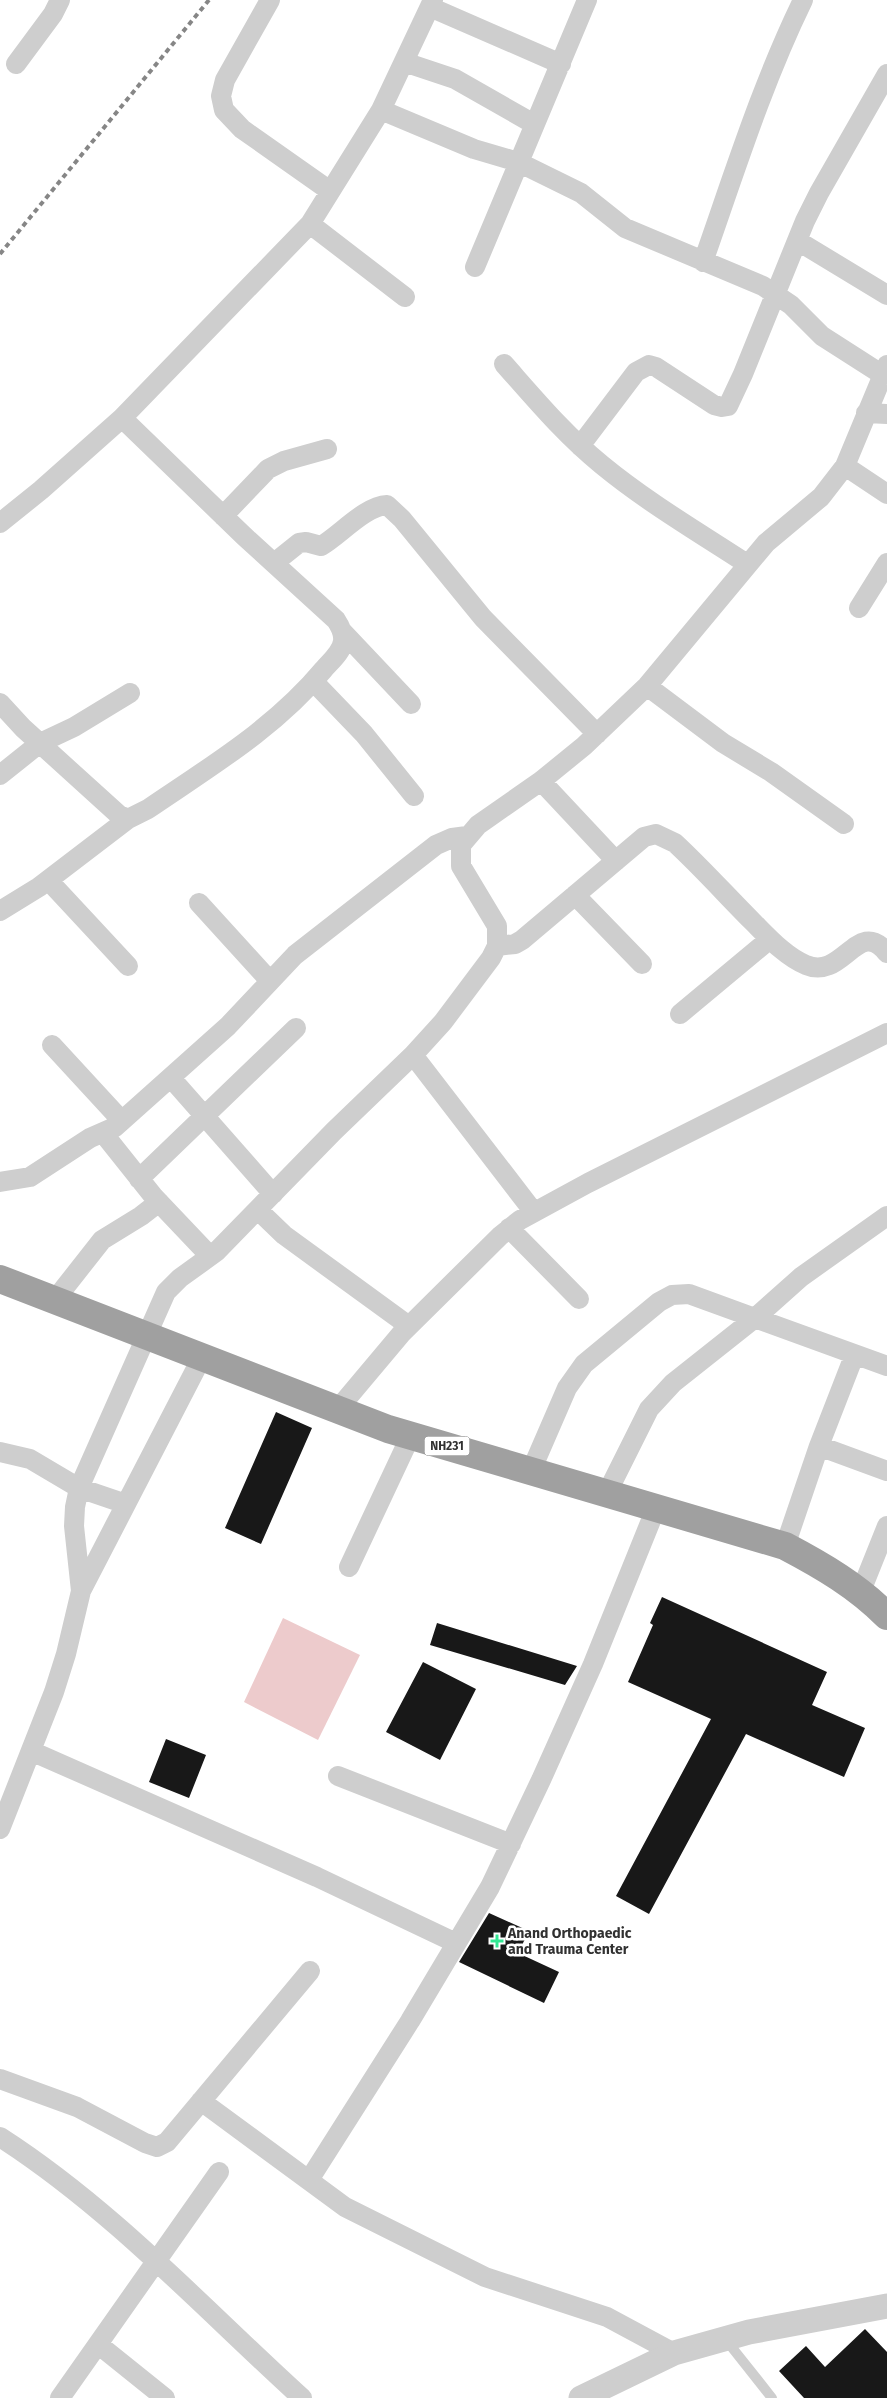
<svg xmlns="http://www.w3.org/2000/svg" width="887" height="2398" font-family="'Fira Sans',sans-serif">
  <style>
    .water { fill: #edcbcc }
    .building { fill: #181818 }
    .lines { fill: none; stroke-linecap: round; stroke-linejoin: round }
    .service { stroke: #cecece; stroke-width: 10 }
    .minor { stroke: #cecece; stroke-width: 20 }
    .tertiary { stroke: #cecece; stroke-width: 25 }
    .trunk { stroke: #a0a0a0; stroke-width: 28 }
    .rail { stroke: #868686; stroke-width: 4; stroke-dasharray: 5 4; stroke-linecap: butt }
    .poi-dot { fill: #33e894; stroke: #fff; stroke-width: 2 }
    .labels { text-anchor: middle; dominant-baseline: central; stroke-width: 5; stroke-linejoin: round; paint-order: stroke }
    .shield { fill: #fff; stroke: #6f6f6f; stroke-width: 1 }
    .shield-label { font-size: 12px; font-weight: bold; fill: #313131 }
    .poi-label { font-size: 14px; font-weight: bold; fill: #313131; stroke: #fff; text-anchor: start }
  </style>
  <rect width="100%" height="100%" fill="#fff"/>
  <path class="water" d="M283,1618L360,1655L318,1740L244,1702Z"/>
  <path class="building" d="M276,1412L312,1428L261,1544L225,1528Z
    M662,1597L827,1672L812,1705L865,1728L844,1777L746,1734L649,1914L616,1896L711,1719L628,1682L653,1625L650,1623Z
    M437,1623L577,1666L565,1685L430,1645Z
    M423,1662L476,1689L440,1760L386,1732Z
    M166,1739L206,1755L189,1798L149,1782Z
    M489,1913L529,1931L518,1953L559,1972L544,2003L459,1962Z
    M865,2329L887,2352V2398H804L779,2371L806,2346L825,2367Z"/>
  <g class="lines">
    <path class="service" d="M726,2340L772,2398"/>
    <path class="minor" d="M270,0L225,80L221,96L224,110L242,129L330,191
      M430,7L561,64
      M404,62L455,79L534,124
      M16,64L53,14L60,0
      M381,110L474,149L518,162L581,193L625,228L763,286L791,305L822,336L883,375
      M310,224L405,297
      M798,241L887,295
      M703,262C734,174 762,84 803,0
      M475,267L587,0
      M504,364C535,399 565,435 602,465C647,502 698,532 747,564
      M866,413L887,414
      M580,446L636,372L649,365L656,367L714,405L722,407L728,406L743,374L805,221L819,193L887,74
      M845,466L887,494
      M223,516L268,469L284,461L327,449
      M0,523L41,490L122,418L310,224L381,110L433,0
      M274,563L299,543L306,542L321,546C340,535 365,506 387,505L402,519L483,618L597,734
      M859,608L887,563
      M342,631L411,704
      M314,682L364,734L414,796
      M647,686L723,743L771,772L844,824
      M0,703L23,728L119,815L128,819L148,809C211,766 275,728 324,669C331,661 342,652 343,641C344,633 340,626 336,620L244,536L122,418
      M0,775L40,743L74,727L130,693
      M541,781L616,861
      M48,880L128,966
      M575,895L642,964
      M199,903L270,981
      M0,911L39,887L128,819
      M497,946L515,944L522,940L644,837L656,834L675,843C702,868 727,896 753,922C768,937 786,957 806,965C843,981 858,916 887,953
      M680,1014L770,939
      M52,1045L122,1121
      M413,1055L533,1211
      M171,1078L273,1194
      M103,1133L154,1197L210,1256
      M139,1179L296,1028
      M0,1182L30,1177L90,1138L115,1127L228,1026L295,955L436,845L452,838L467,836
      M258,1210L284,1235L409,1326
      M509,1228L579,1299
      M54,1301L102,1240L141,1216L159,1202
      M338,1409L401,1334L500,1236L520,1220L588,1183L887,1033
      M819,1446L887,1471
      M0,1452L30,1459L79,1488L126,1504
      M531,1471L567,1388L584,1364L659,1302L672,1295L689,1294L887,1366
      M607,1493L649,1409L673,1383L755,1318L801,1277L887,1216
      M785,1546L819,1446L854,1356
      M349,1567L411,1435
      M81,1591L202,1357
      M861,1591L887,1526
      M31,1751L317,1877L456,1943
      M338,1776L511,1844
      M0,1829L54,1692L66,1654L81,1591L74,1526L75,1507L79,1488L166,1292L180,1278L216,1252L334,1131L413,1055L443,1022L491,958L497,946V926L461,866V845L478,825L541,781L584,746L647,686L766,543L821,497L845,466L887,365
      M0,2079L77,2107L145,2143L157,2147L167,2142L310,1971
      M201,2101L345,2207L485,2277L607,2317L674,2353
      M0,2137C112,2209 204,2309 302,2398
      M309,2180L410,2021L490,1887L541,1780L593,1664L656,1508
      M99,2345L165,2398
      M60,2398L219,2172"/>
    <path class="tertiary" d="M581,2398L674,2353L749,2332L887,2306"/>
    <path class="trunk" d="M0,1279L388,1429L785,1546C823,1566 857,1586 887,1616"/>
    <path class="rail" d="M0,254L209,0"/>
  </g>
  <path class="poi-dot" d="M494.5 1933.5h5v5h5v5h-5v5h-5v-5h-5v-5h5z"/>
  <g class="labels">
    <rect class="shield" x="424.5" y="1436.5" width="45" height="19" rx="4"/>
    <g class="shield-label">
      <text x="447" y="1446">NH231</text>
    </g>
    <g class="poi-label">
      <text x="508" y="1933">Anand Orthopaedic<tspan x="508" dy="16">and Trauma Center</tspan></text>
    </g>
  </g>
</svg>
